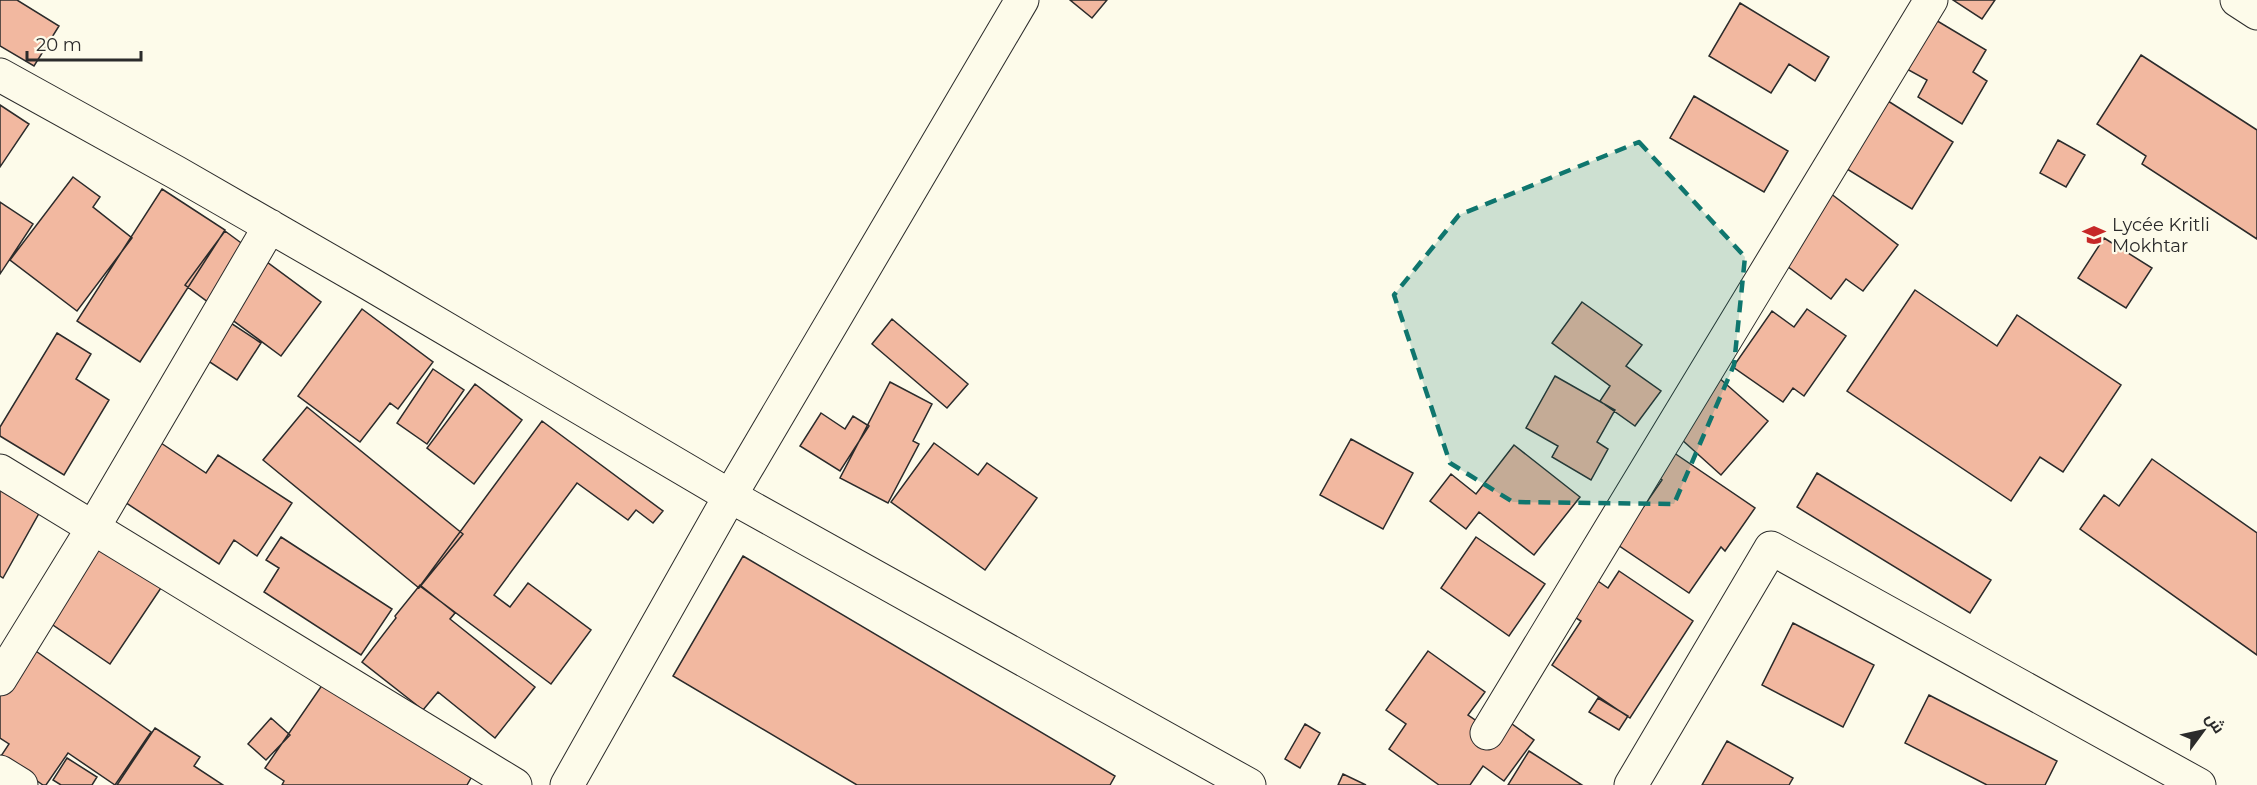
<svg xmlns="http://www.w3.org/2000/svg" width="2257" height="785" font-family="Montserrat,Cairo,sans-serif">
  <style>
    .building { fill: #f2b8a0; stroke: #2b2b2b; stroke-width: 1.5 }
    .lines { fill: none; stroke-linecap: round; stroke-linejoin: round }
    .street-casing { stroke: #2b2b2b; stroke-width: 35 }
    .street { stroke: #fdfbea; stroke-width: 33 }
    .marked { fill: #0f766e; fill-opacity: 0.2; stroke: #0f766e; stroke-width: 4.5; stroke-dasharray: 12 8; stroke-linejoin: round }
    .labels { text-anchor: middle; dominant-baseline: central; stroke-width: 4.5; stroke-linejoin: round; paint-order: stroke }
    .poi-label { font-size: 18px; fill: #2b2b2b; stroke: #fdfbea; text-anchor: start }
  </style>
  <rect width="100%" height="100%" fill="#fdfbea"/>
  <path class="building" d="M0,0H17L59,26L34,66L0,46Z
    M1070,0H1107L1092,18Z
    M1953,0H1995L1982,19Z
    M1740,3L1829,57L1815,81L1789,64L1771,93L1709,56Z
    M1934,19L1986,50L1973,72L1987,81L1962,124L1918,97L1927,80L1905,68Z
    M2141,55L2257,130V239L2142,164L2146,156L2097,124Z
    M1694,96L1788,151L1764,192L1670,138Z
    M1888,101L1953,142L1912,209L1847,169Z
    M0,105L29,124L0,167Z
    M2058,140L2085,155L2066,187L2040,173Z
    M73,177L100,197L93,207L132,238L77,311L10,260Z
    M162,189L225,230L140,362L77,321Z
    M1830,193L1898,245L1863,291L1846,279L1831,299L1779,260Z
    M0,202L33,224L0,274Z
    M225,231L321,302L281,356L185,285Z
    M2104,238L2152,268L2126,308L2078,278Z
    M1915,290L1997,346L2017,315L2121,385L2063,472L2040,457L2011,501L1847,391Z
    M1582,302L1642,345L1626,366L1661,391L1635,426L1600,401L1610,386L1552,343Z
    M362,309L433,362L398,409L390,403L360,442L298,396Z
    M1807,309L1846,336L1804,396L1793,388L1783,402L1733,367L1772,311L1794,327Z
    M211,310L261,343L237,380L187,347Z
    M892,319L968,384L947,408L872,344Z
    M57,333L91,354L76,379L109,400L64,475L0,436V427Z
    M433,369L464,390L427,444L397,423Z
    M1555,376L1615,410L1597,442L1608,449L1591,480L1552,457L1558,446L1526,428Z
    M1718,377L1768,421L1721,475L1671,430Z
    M890,382L932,404L913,441L919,444L888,503L840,478Z
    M475,384L522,420L474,484L427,448Z
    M307,407L463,534L419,588L263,460Z
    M821,413L845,429L853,416L869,426L840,471L800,446Z
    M542,421L663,511L653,523L636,510L628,520L577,483L494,595L510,607L528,583L591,630L551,684L420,586Z
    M146,433L206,473L218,455L292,503L257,556L234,540L219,564L108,491Z
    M1351,439L1413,473L1383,529L1320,495Z
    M934,443L978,475L987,463L1037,498L985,570L891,502Z
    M1661,444L1755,508L1725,551L1721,547L1689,593L1609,539L1636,501L1644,506L1662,480L1645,468Z
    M1514,445L1580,497L1534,555L1479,512L1466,529L1430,501L1451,474L1476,494Z
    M2152,459L2257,533V655L2080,529L2104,495L2119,506Z
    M1817,473L1991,580L1970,613L1797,507Z
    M0,484L42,508L3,578L0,576Z
    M92,528L167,579L110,664L31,610Z
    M281,537L392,609L361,655L264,592L279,568L266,560Z
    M1476,537L1545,584L1509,636L1441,588Z
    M743,556L1115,776L1110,785H857L673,676Z
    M1619,571L1693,621L1630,718L1552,665L1581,621L1568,613L1592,577L1608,588Z
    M420,585L455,613L450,619L535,687L495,738L438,692L423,710L362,662L396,618L395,616Z
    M1793,623L1874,665L1843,727L1762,685Z
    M13,635L151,732L115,785L68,753L46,785H43L1,756L9,744L0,738V653Z
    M1428,651L1485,692L1468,715L1490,730L1501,716L1534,740L1504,781L1483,766L1470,785H1439L1389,749L1406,724L1386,710Z
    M327,678L471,778L467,785H282L284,781L265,768Z
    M1929,695L2057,761L2045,785H1987L1905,743Z
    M1598,698L1628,716L1619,730L1589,712Z
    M271,718L290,735L266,760L248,744Z
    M1305,724L1320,733L1300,768L1285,759Z
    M155,728L200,757L194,766L223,785H117Z
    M1727,741L1793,778L1789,785H1702Z
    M1529,751L1582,785H1508Z
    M67,758L97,777L92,785H61L53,780Z
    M1343,774L1366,785H1338Z"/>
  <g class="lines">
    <g class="street-casing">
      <path id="street" d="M2237,0L2257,13
        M0,75L177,173L370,284L730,496L1249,785
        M0,471L515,785
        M0,679L93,528L270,226
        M1487,733L1931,0
        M0,772L21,785
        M567,785L730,496L1022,0
        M1631,785L1771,548L2199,785"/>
    </g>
    <use href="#street" class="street"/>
  </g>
  <path class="marked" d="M1639,142L1745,257L1734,365L1674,504L1513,502L1450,463L1394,295L1459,215Z"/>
  <defs>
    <g id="school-bare" transform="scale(1.8)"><path d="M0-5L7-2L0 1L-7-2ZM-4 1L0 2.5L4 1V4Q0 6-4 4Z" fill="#c62828" stroke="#fdfbea" stroke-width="2.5" paint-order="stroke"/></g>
  </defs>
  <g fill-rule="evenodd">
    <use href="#school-bare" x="2094" y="235"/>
  </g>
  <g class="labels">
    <g class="poi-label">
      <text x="2112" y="225">Lycée Kritli<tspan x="2112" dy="21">Mokhtar</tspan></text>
    </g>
  </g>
  <g transform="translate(2203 731) rotate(57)" stroke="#fdfbea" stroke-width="4.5" paint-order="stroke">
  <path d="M0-4.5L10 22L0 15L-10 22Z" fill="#2b2b2b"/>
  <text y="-9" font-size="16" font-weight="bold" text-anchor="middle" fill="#2b2b2b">ش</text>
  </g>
  <path d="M27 51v9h114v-9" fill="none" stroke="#2b2b2b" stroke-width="3"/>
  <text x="36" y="51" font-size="18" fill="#2b2b2b" stroke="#fdfbea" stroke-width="4.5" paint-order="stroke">20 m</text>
</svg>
